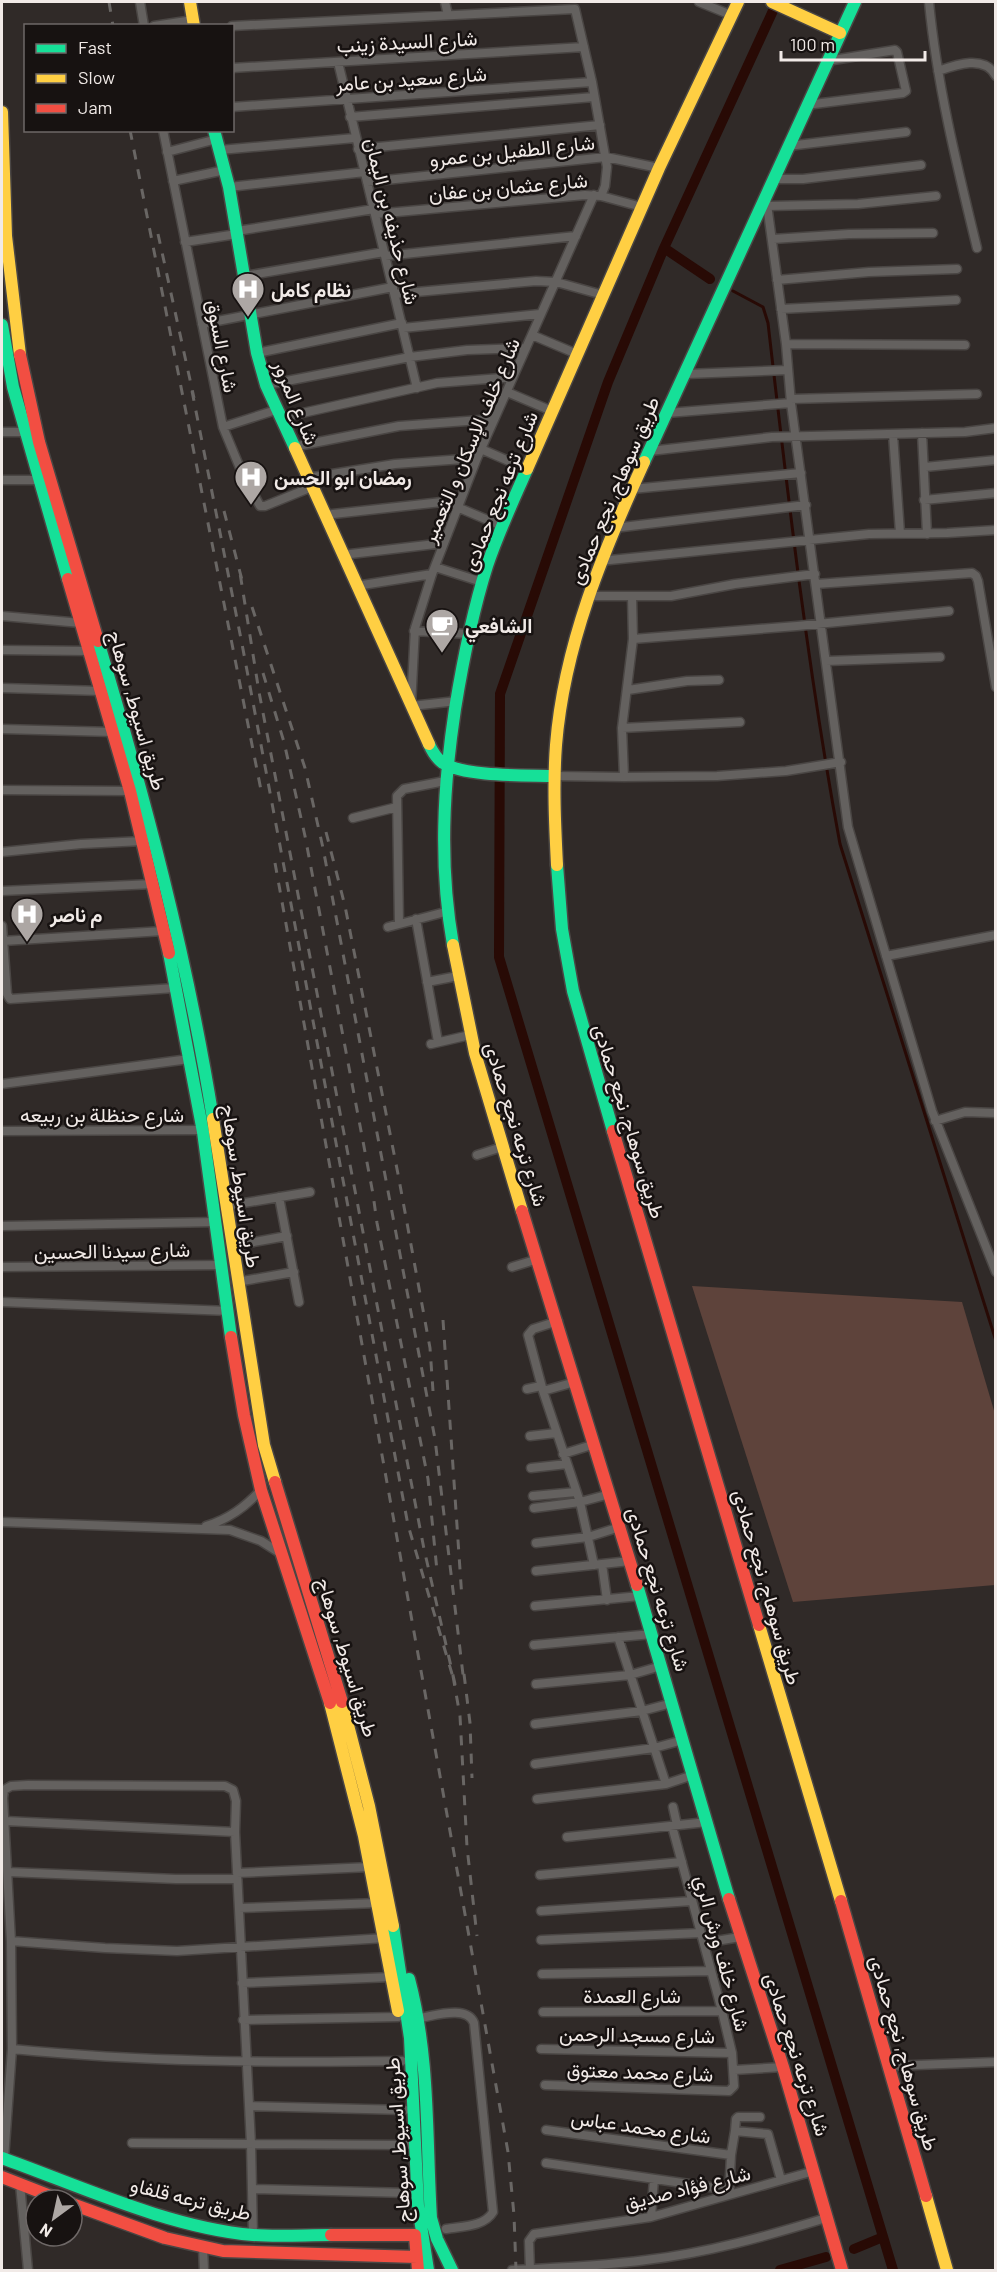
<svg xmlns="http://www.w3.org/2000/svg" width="997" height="2272" font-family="Barlow,Vazirmatn,sans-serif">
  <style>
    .green { fill: #5e433b }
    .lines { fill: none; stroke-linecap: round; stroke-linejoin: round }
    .stream { stroke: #280a05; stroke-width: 3 }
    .canal { stroke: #280a05; stroke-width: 10 }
    .street-casing { stroke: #4a4644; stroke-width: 11 }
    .fast-casing { stroke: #4a4644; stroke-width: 15 }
    .slow-casing { stroke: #4a4644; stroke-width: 15 }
    .jam-casing { stroke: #4a4644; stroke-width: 15 }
    .street { stroke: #64615f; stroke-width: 8 }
    .fast { stroke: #16e098; stroke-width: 12 }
    .slow { stroke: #ffcf43; stroke-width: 12 }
    .jam { stroke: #f24e42; stroke-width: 12 }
    .rail { stroke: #696664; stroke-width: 3; stroke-dasharray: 10 10; stroke-linecap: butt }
    .labels { text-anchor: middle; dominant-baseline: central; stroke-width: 5; stroke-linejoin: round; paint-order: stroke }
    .street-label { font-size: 20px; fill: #f1eae7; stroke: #171211 }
    .poi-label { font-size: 20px; font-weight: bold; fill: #f1eae7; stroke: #171211; text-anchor: start }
  </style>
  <rect width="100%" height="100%" fill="#302a28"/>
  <path class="green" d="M692,1286L962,1302L995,1414V1585L793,1602Z"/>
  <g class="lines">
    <path class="stream" d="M733,291L763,307L768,323C788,497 808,672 840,844L996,1341"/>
    <path class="canal" d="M777,2L664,248L608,382L500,694L499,957L893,2270
      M664,248L710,279
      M854,2249L883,2237
      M780,2270L826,2257"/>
    <g class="street-casing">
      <path id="street" d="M140,2L144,26
        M445,2L448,15
        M699,2L731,15
        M929,2C937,85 957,166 977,248
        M154,26L193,20
        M232,26L575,9L592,82L607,167L605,186L601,196
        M338,62L417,388
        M232,68L584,47
        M938,71C955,65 985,54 996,76
        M806,105L903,93L906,91L897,52L895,50L827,61
        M232,107L592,82
        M350,117L594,97
        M163,130L223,427L240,468L260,506H265L312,487
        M788,146L906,132
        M358,149L600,125
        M220,150L355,138
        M167,152L217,139
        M772,179H803L921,165
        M173,181L225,170
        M367,182L606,157L659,168
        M229,187L365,172
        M766,197L786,344L791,403L848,827L932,1111L996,1272
        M768,206L858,204L936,196
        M375,214L585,195L601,196L642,207
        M237,231L374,209
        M773,239L849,234L933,233
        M185,242L237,234
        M385,256L576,236
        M245,276L384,252
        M777,280L869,272L957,269
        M395,294L536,281L556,282L603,295
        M781,309L956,300
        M202,324L393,287
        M403,328L540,314
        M532,335L577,354
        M786,344L965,345
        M257,353L402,323
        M686,374L788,370
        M266,385L410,357L467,350L526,348
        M507,392L552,411
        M791,399L977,394
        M667,413L791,403
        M280,418L437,383L513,377
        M223,427L276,410
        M2,432H25
        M922,433L927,534
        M893,434L900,533
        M293,447L399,426L494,419
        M481,449L527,469
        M650,451L772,437L965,432L996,428
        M925,467L996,460
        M307,478L395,464L477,458
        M2,480H39
        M632,489L801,473
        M924,500L996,493
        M457,507L502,526
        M324,515L460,500
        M614,528L806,505
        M342,555L444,543
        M600,561L869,534L947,533L996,530
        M435,567L482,582
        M816,584L972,573L976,576L978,581L996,687
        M356,586L432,574
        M588,596H671L735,584L815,574
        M632,597L633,639L797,626L949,611
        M2,616L81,623
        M414,631L469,634
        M2,650L89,651
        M826,661L940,657
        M2,688L101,691
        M628,690L687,681L719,680
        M457,701L411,706L415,628L432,574L477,458L594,195
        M622,728L740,722
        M2,729L113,732
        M554,776L624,777L622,728L633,639
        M624,777L717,776L786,771L841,762
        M2,790L130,791
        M353,818L397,807
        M2,852L81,844L143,841
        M2,891L153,884
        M416,919L438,1042
        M399,924L397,796L404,789L445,781
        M2,926L7,994L10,999L175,988
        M388,927L449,911
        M3,941L163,931
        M886,956L996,935
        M427,982L458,976
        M431,1044L470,1035
        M2,1084L189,1059
        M935,1121L965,1112L996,1113
        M2,1131L202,1130
        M477,1155L502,1147
        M279,1197L299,1302
        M226,1206L310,1192
        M2,1226L216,1222
        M232,1246L287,1236
        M2,1267L222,1265
        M512,1267L538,1259
        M237,1282L294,1272
        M2,1302L229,1311
        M558,1321L533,1329L528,1335L543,1391L580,1502L594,1565
        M527,1389L541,1386
        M543,1391L575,1382
        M530,1436L556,1433
        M563,1454L595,1444
        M531,1468L567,1464
        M533,1496L576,1492
        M534,1508L580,1502L610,1494
        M2,1522L230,1530L261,1541L280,1553
        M206,1526C229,1519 245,1507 261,1490
        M536,1543L588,1537L620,1527
        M602,1564L607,1600
        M536,1571L630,1561
        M535,1606L640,1596
        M618,1637L666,1784
        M534,1645L652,1634
        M536,1684L630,1675L661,1666
        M535,1724L642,1711L672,1703
        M535,1764L654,1748L683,1740
        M537,1799L666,1784L693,1775
        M673,1807L677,1825
        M5,1821L235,1832
        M567,1837L707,1822
        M8,1872L176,1879H237
        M237,1873L370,1867
        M540,1875L682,1862
        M239,1908L378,1903
        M541,1911L692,1901
        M541,1940L701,1933
        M11,1941L105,1948L177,1951L385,1938
        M704,1943L740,1937
        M542,1974L711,1971
        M242,1983L392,1977
        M543,2012L722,2011
        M419,2018C434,2016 467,2005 474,2023L493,2212C484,2227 462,2226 446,2229
        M243,2020L398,2017
        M12,2049C142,2062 273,2063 402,2061
        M541,2049L732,2053
        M890,2066L996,2062
        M734,2070L783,2067
        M545,2085L729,2091L734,2086L732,2053L722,2011L672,1826
        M249,2106L405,2110
        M546,2130L731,2155
        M735,2131L736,2119L738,2117H760
        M132,2143L407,2145
        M4,2159L12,2049L11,1941L3,1798L4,1790L11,1786L28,1785L225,1786L233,1790L236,1801L235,1832L251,2144L253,2235
        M546,2163L730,2190
        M20,2184L28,2270
        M252,2189L409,2193
        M729,2194L731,2155L735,2131L768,2134L781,2180
        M651,2217L654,2179
        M203,2248L204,2270
        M512,2270C557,2268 602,2266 646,2260C707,2253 767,2236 826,2218
        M530,2270L529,2241L534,2234L651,2217L814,2171"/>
    </g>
    <g class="fast-casing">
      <path id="fast" d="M214,130L229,187L257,353L266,385L295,448
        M2,325L13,387L68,579
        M644,462L855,2
        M98,641C145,799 187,956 213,1119
        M429,744C432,751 436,758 443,763C465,777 526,775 554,776
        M557,865L562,929L573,991L613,1131
        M453,945C439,865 443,788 455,709C463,660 472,613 487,566C498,533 513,501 527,469
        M169,953L203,1132L231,1337
        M637,1585L729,1899
        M393,1926L410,2038L418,2206L428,2270
        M409,1979C430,2058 426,2137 431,2218L437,2239L452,2270
        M2,2158C80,2186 170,2228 253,2235C279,2237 305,2235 331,2235"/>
    </g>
    <g class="slow-casing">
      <path id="slow" d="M190,2L194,26
        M772,2L840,33
        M2,112L6,236L20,355
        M295,448L429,744
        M527,469L659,168L738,2
        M557,865C555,825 553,785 556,745C564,645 603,552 644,462
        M453,945L475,1053L522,1211
        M213,1119L264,1445L275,1482
        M759,1625L841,1901
        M342,1702L369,1806L393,1926
        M330,1703L364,1836L398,2011
        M926,2196L947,2270"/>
    </g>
    <g class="jam-casing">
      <path id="jam" d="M20,355L39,442L98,641
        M68,579L130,791L169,953
        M613,1131L759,1625
        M522,1211L637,1585
        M231,1337L244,1415L261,1490L330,1703
        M275,1482L342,1702
        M729,1899L783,2067L842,2270
        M841,1901L926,2196
        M2,2177L61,2200
        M72,2204L165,2238L223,2251L417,2257
        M331,2235H415
        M415,2237L418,2270"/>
    </g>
    <use href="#street" class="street"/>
    <use href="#fast" class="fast"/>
    <use href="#slow" class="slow"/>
    <use href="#jam" class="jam"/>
    <path class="rail" d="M109,2L113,26
      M130,130L261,790
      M158,234L194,398
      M192,391L242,644L408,1525L455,1684L424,1549L259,692L240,573
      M224,511L242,580
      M252,607L305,768L323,848L435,1439L464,1683
      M263,673L284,742L305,836L373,1194L377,1223L428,1479L437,1571
      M326,832L345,906L398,1174L430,1348L433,1391
      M275,863L508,2152L514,2215L516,2270
      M443,1320L462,1599
      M464,1674L470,1723L472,1778
      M453,1676L460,1716L467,1847L477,1936"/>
  </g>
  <defs>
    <g id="hospital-pin" transform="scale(1.725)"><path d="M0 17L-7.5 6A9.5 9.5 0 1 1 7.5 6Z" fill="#ada7a4" stroke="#171211"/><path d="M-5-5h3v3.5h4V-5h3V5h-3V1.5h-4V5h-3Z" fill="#fff"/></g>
    <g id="cafe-pin" transform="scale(1.725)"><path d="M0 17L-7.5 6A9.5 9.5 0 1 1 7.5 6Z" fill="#ada7a4" stroke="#171211"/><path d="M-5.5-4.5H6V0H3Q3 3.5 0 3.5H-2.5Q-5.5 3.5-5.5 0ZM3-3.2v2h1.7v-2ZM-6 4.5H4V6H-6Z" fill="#fff"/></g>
  </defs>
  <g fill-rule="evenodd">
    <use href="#hospital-pin" x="248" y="289"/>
    <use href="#hospital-pin" x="251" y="477"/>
    <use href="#cafe-pin" x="442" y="625"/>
    <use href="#hospital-pin" x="27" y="914"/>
  </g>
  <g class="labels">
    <g class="street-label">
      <text transform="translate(407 41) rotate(-3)">شارع السيدة زينب</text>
      <text transform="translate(411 78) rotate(-4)">شارع سعيد بن عامر</text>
      <text transform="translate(512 150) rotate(-6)">شارع الطفيل بن عمرو</text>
      <text transform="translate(508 186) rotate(-5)">شارع عثمان بن عفان</text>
      <text transform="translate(393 221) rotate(76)">شارع حذيفه بن اليمان</text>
      <text transform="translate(223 346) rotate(79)">شارع السوق</text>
      <text transform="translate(297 402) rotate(68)">شارع المرور</text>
      <text transform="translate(470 440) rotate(-67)">شارع خلف الإسكان و التعمير</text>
      <text transform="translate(613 490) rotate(-67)">طريق سوهاج, نجع حمادى</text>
      <text transform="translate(499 491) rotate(-68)">شارع ترعه نجع حمادى</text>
      <text transform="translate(138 710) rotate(74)">طريق اسيوط, سوهاج</text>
      <text x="102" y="1114">شارع حنظلة بن ربيعه</text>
      <text transform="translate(630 1121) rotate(73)">طريق سوهاج, نجع حمادى</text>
      <text transform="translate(517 1124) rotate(73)">شارع ترعه نجع حمادى</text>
      <text transform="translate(242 1186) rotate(81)">طريق اسيوط, سوهاج</text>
      <text transform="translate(112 1250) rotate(-1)">شارع سيدنا الحسين</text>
      <text transform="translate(768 1587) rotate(74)">طريق سوهاج, نجع حمادى</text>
      <text transform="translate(659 1589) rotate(73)">شارع ترعه نجع حمادى</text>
      <text transform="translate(348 1657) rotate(73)">طريق اسيوط, سوهاج</text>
      <text transform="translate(723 1953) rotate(75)">شارع خلف ورش الري</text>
      <text x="632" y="1995">شارع العمدة</text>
      <text transform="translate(637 2034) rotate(1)">شارع مسجد الرحمن</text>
      <text transform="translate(905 2053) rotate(74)">طريق سوهاج, نجع حمادى</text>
      <text transform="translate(798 2054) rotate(72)">شارع ترعه نجع حمادى</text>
      <text transform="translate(640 2071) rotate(2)">شارع محمد معتوق</text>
      <text transform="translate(641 2126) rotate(8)">شارع محمد عباس</text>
      <text transform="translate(397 2140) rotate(-94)">طريق اسيوط, سوهاج</text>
      <text transform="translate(687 2187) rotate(-14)">شارع فؤاد صديق</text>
      <text transform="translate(191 2198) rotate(14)">طريق ترعه قلفاو</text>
    </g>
    <g class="poi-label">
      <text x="271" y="289">نظام كامل</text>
      <text x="274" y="477">رمضان ابو الحسن</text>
      <text x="465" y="625">الشافعي</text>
      <text x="50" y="914">م ناصر</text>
    </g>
  </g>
  <rect width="997" height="2272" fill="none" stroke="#f1eae7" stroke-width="6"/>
  <rect x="24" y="24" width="210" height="108" fill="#171211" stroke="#6e6867" stroke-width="1.5"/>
  <rect x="36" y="44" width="30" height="9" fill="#16e098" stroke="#6e6867" stroke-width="1.5"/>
  <text x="78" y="54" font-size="18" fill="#f1eae7">Fast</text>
  <rect x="36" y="74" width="30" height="9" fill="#ffcf43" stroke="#6e6867" stroke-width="1.5"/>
  <text x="78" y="84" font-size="18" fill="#f1eae7">Slow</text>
  <rect x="36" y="104" width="30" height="9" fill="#f24e42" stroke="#6e6867" stroke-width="1.5"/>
  <text x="78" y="114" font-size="18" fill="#f1eae7">Jam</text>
  <g transform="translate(54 2218) rotate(213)"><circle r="28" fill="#171211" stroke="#6e6867" stroke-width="1.5"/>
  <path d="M0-4.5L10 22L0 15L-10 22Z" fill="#ada7a4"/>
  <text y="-9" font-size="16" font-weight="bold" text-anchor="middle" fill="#f1eae7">N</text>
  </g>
  <path d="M781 51v9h144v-9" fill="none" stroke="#f1eae7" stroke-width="3"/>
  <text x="790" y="51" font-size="18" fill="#f1eae7" stroke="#171211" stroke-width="4.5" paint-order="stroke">100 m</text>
</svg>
